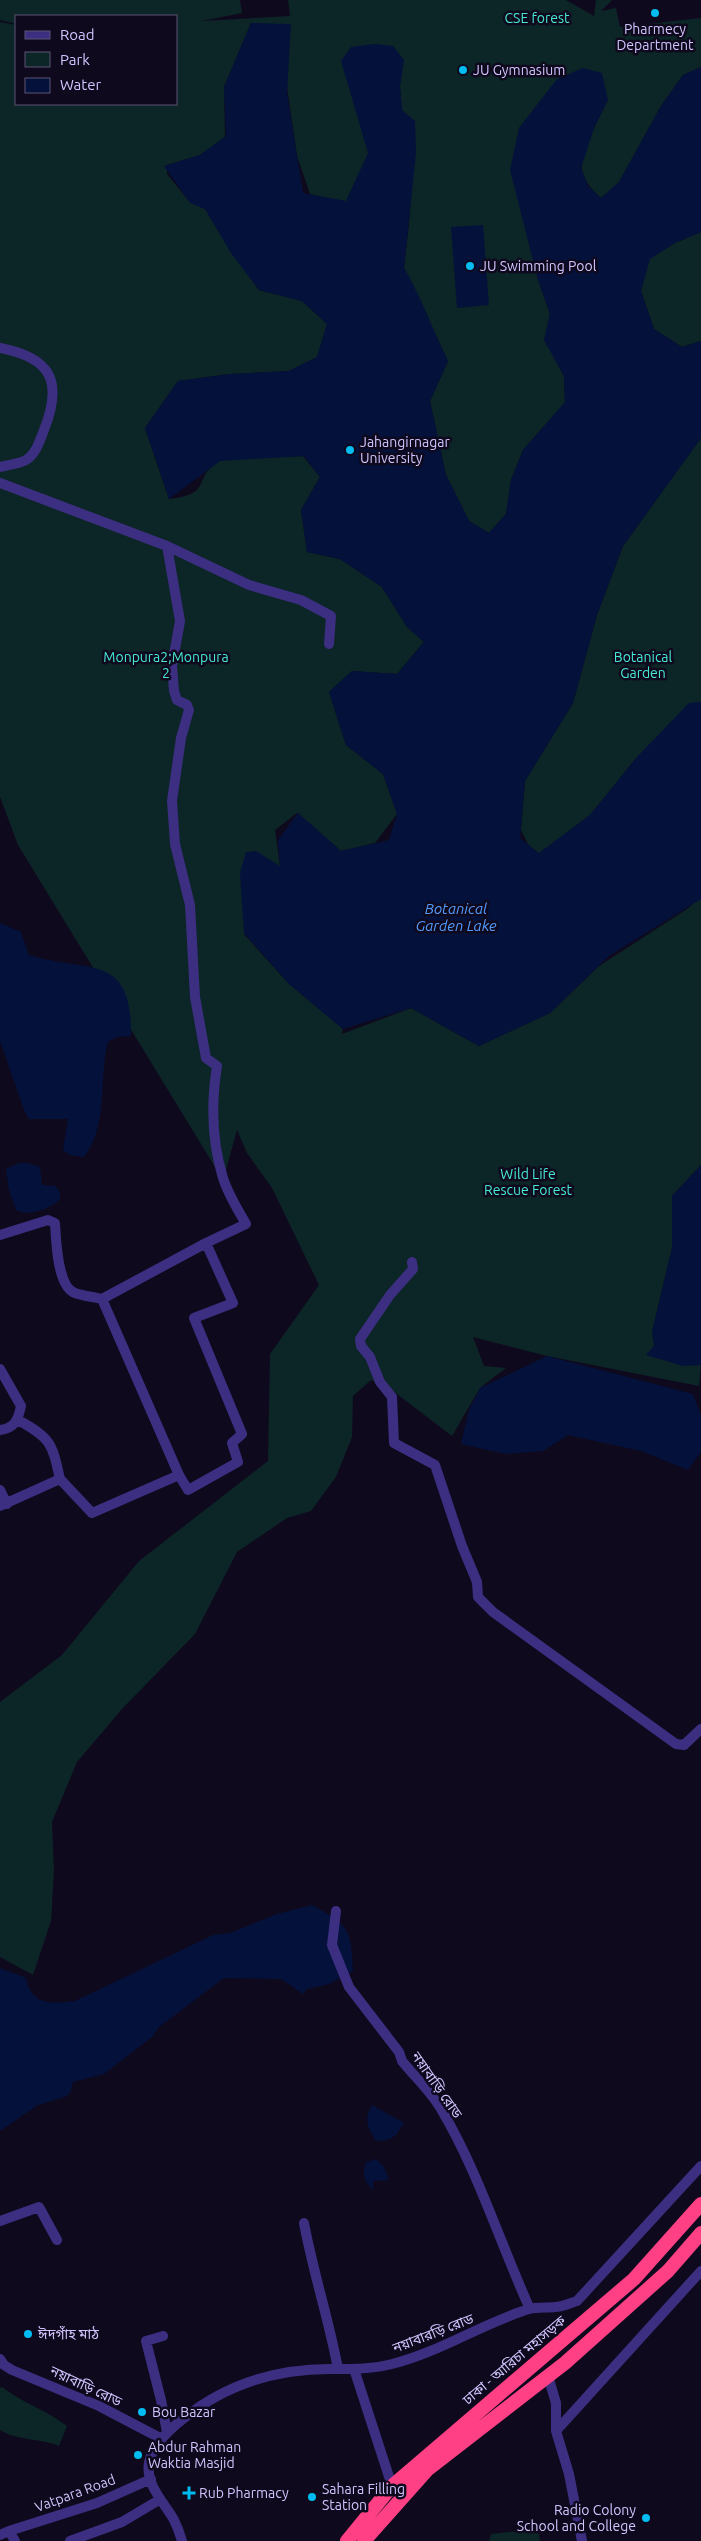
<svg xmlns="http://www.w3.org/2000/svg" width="701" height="2541" font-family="Ubuntu,'Noto Sans Bengali',sans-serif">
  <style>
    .green { fill: #0c2527 }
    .water { fill: #04123b }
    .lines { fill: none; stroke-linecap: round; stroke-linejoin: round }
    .minor { stroke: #3c2f81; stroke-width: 10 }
    .highway { stroke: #ff4085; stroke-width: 14 }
    .poi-dot { fill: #00bcf0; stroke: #0f091d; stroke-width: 2 }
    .labels { text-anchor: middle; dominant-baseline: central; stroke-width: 5; stroke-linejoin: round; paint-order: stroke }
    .park-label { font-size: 14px; fill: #46ead4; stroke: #0f091d }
    .poi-label { font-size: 14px; fill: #d2c5ff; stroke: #0f091d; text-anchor: start }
    .street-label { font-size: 14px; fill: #d2c5ff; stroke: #0f091d }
    .water-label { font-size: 15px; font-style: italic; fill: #539bff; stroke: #0f091d }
  </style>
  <rect width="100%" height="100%" fill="#0f091d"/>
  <path class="green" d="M0,0H240L242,13L202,21L290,16L288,0H566L594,16L596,0H612L601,11L616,8L620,27L701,18V67L683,75L661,106L619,182L601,198C592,190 585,182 582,170C579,157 601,113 608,100L538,106L519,128L538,280L550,314L545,340L564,376L565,403L523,450L511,480L506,514L489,533L469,521L446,475L430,401L448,361L404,268L410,214L400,87L346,202L310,194L297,156L287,87L290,25L251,23L224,87L225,137L200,155L167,165V174L189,201L205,209L259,290L302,301L327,324L317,357L289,371L230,374L178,381L145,428L169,499C214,494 192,478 218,462C228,457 288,457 303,456L320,477L301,510L307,552L340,559L382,587L407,627L424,642L397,674L352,671L329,692L346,745L383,774L397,814L375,843L341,851L297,813L275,830L280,866L244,934L288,983L343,1029L342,1034L411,1008L479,1046L550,1013L599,966L687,909L701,897V1165L672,1196V1248L652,1332L701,1363L699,1386L547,1356L473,1337L484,1366L506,1368L480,1388L452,1436L393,1391L371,1380L353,1396L352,1437L336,1477L311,1511L287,1518L237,1552L195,1634L122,1709L77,1762L52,1822L54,1871L51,1921L33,1975L0,1957V1702L62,1655L139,1561L268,1461L270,1354L319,1285L272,1188L247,1153L237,1130L223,1180L18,845L0,797V22L16,25V104H176V16H16V24L0,20Z
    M701,232V341L682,347L654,329L641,291L649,259L675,243Z
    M701,438V705L637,757L590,815L539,854L529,846L521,830L525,781L573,703L597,615L623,546Z
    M2,2387C22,2403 47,2410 67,2426L59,2446C40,2438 18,2441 0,2430V2388Z
    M538,2529L540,2541H489L491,2534Z"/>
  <path class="water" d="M251,23L291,24L287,93L303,193L346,201L368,153L341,61L351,47L374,44L393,46L404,60L400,87L402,110L415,121L416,153L404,268C421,296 433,331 448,361L430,401L446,475L469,521L489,533L506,514L511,480L523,450L565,402L564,376L544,340L550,314L538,280L510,170L519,128L557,79L583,68L602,73L608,100L594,128L581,168L588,186L601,198L619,182L661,106L683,75L701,67V232L675,243L650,259L641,291L654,329L682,347L701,341V438L623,546L597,615L573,703L525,781L520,838L539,853L590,815L637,757L689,703L701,702V899L609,956L550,1013L479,1046L411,1008L343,1029L288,983L244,933L240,873L246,852L256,851L280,866L278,840L298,813L341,851L389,840L397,814L383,774L346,745L329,692L352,671L397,674L424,642L407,627L382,587L340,559L307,552L301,510L320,477L304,456L220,461L169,499L145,428L178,381L230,374L289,371L317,357L327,324L302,301L259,290L231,253L205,209L190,203L164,166L200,155L226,136L224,87Z
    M483,225L489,305L457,308L451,227Z
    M0,923L21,932L29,955C89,974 132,951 131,1036L117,1037L108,1042C98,1080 109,1124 84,1157L70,1155L63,1150L68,1119H29L24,1110L0,1041Z
    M19,1163H28L40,1167L42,1185L55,1186L60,1192V1199C51,1209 28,1217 16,1210L9,1190L6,1169Z
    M701,1165V1365L683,1366L646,1355L654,1346L652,1332L672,1248V1196Z
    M547,1356L693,1394L701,1415V1452L688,1470L641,1451L568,1435L543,1451L506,1454L461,1444L469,1410L480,1388Z
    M312,1905C350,1926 351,1928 353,1971L329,1984L307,1989L303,1994L281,1979L224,1978L159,2027L152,2037L104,2074L73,2082L70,2093L65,2097L38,2105L0,2131V1968L26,1978C32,2006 51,2004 75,2001L213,1935L230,1933L277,1914Z
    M372,2105L404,2123C396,2136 392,2141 376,2141C368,2128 363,2119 372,2105Z
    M376,2159L384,2167L389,2180L373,2181V2190C364,2181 362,2175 366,2162Z"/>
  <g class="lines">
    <path class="minor" d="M0,348C52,358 63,382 44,430C40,440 36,454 26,460C19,464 8,465 0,467
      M0,483L167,546L249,585L301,600L331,616L329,644
      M167,546L180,621L172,666L174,691L177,700L187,705L189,710L181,738L172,801L175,844L190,905L195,997L206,1058L217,1066C211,1103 212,1142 223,1178C228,1194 238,1210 246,1224L206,1243L233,1303L194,1318L242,1434L232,1443L238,1462L188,1490L179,1475
      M0,1235L48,1220L55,1223C56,1239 57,1287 75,1293C83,1296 94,1297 102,1299L179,1475L92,1513L60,1479L0,1506
      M412,1262L413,1269L390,1295L360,1339L361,1346L370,1357L380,1382L392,1397L394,1443L435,1465L462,1546L477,1582L478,1597L493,1612L676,1744L684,1745L701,1729
      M102,1299L206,1243
      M0,1369L21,1406C18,1420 15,1428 0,1430
      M18,1420C51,1438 52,1443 60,1479
      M0,1490L7,1504
      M336,1911L332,1945L349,1987L399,2052L402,2061C415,2077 431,2092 441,2109C478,2171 500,2243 530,2309
      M0,2221L39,2207L57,2240
      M304,2223C313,2272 329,2320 338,2369
      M163,2336L146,2341L161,2400L167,2432
      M0,2359L4,2365L12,2370L99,2406L162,2439
      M354,2369L392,2486
      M548,2376L556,2403V2431L569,2474L582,2541
      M556,2431L701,2271
      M9,2531L97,2503L151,2479
      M0,2535L9,2531L15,2541
      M70,2541L122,2522L159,2500
      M182,2541C180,2534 177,2526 174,2520C164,2502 145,2485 149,2462C153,2444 170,2429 184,2418C228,2383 279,2368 335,2369C354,2369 373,2369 392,2364C440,2352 483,2323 529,2309C537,2307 547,2308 555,2307C563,2307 570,2303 577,2301L701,2166"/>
    <path class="highway" d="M347,2541L392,2486L634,2279L701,2204
      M364,2541L427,2470L565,2363L668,2271L701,2233"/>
  </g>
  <g class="poi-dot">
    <circle cx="655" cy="13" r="5"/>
    <circle cx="463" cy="70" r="5"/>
    <circle cx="470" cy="266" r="5"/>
    <circle cx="350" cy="450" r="5"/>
    <circle cx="28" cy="2334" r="5"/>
    <circle cx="142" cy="2412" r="5"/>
    <circle cx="138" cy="2455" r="5"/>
    <path d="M186.5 2485.5h5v5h5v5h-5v5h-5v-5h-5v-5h5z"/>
    <circle cx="312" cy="2497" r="5"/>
    <circle cx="646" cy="2518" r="5"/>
  </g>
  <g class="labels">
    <g class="park-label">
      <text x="537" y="18">CSE forest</text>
      <text x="166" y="657">Monpura2;Monpura<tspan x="166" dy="16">2</tspan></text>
      <text x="643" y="657">Botanical<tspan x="643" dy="16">Garden</tspan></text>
      <text x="528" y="1174">Wild Life<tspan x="528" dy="16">Rescue Forest</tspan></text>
    </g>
    <g class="poi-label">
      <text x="655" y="29" text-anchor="middle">Pharmecy<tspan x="655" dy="16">Department</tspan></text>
      <text x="473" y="70">JU Gymnasium</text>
      <text x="480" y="266">JU Swimming Pool</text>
      <text x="360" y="442">Jahangirnagar<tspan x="360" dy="16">University</tspan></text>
      <text x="38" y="2334">ঈদগাঁহ মাঠ</text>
      <text x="152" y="2412">Bou Bazar</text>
      <text x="148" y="2447">Abdur Rahman<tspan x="148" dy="16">Waktia Masjid</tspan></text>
      <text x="322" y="2489">Sahara Filling<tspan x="322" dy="16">Station</tspan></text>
      <text x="199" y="2493">Rub Pharmacy</text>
      <text x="636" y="2510" text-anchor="end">Radio Colony<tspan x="636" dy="16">School and College</tspan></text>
    </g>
    <g class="street-label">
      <text transform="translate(437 2085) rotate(55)">নয়াবাড়ি রোড</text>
      <text transform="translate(433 2333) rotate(-21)">নয়াবারড়ি রোড</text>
      <text transform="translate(514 2360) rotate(-40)">ঢাকা - আরিচা মহাসড়ক</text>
      <text transform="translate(86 2386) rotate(25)">নয়াবাড়ি রোড</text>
      <text transform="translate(75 2493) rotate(-20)">Vatpara Road</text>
    </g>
    <g class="water-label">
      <text x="456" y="908">Botanical<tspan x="456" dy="17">Garden Lake</tspan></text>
    </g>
  </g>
  <rect x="15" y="15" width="162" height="90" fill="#0f091d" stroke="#5d5477"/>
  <rect x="25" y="31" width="25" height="8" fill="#3c2f81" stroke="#5d5477"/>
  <text x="60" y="40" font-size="15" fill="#d2c5ff">Road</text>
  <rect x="25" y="52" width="25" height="15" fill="#0c2527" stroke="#5d5477"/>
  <text x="60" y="65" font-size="15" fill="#d2c5ff">Park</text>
  <rect x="25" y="78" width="25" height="15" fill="#04123b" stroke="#5d5477"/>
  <text x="60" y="90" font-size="15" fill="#d2c5ff">Water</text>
</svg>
